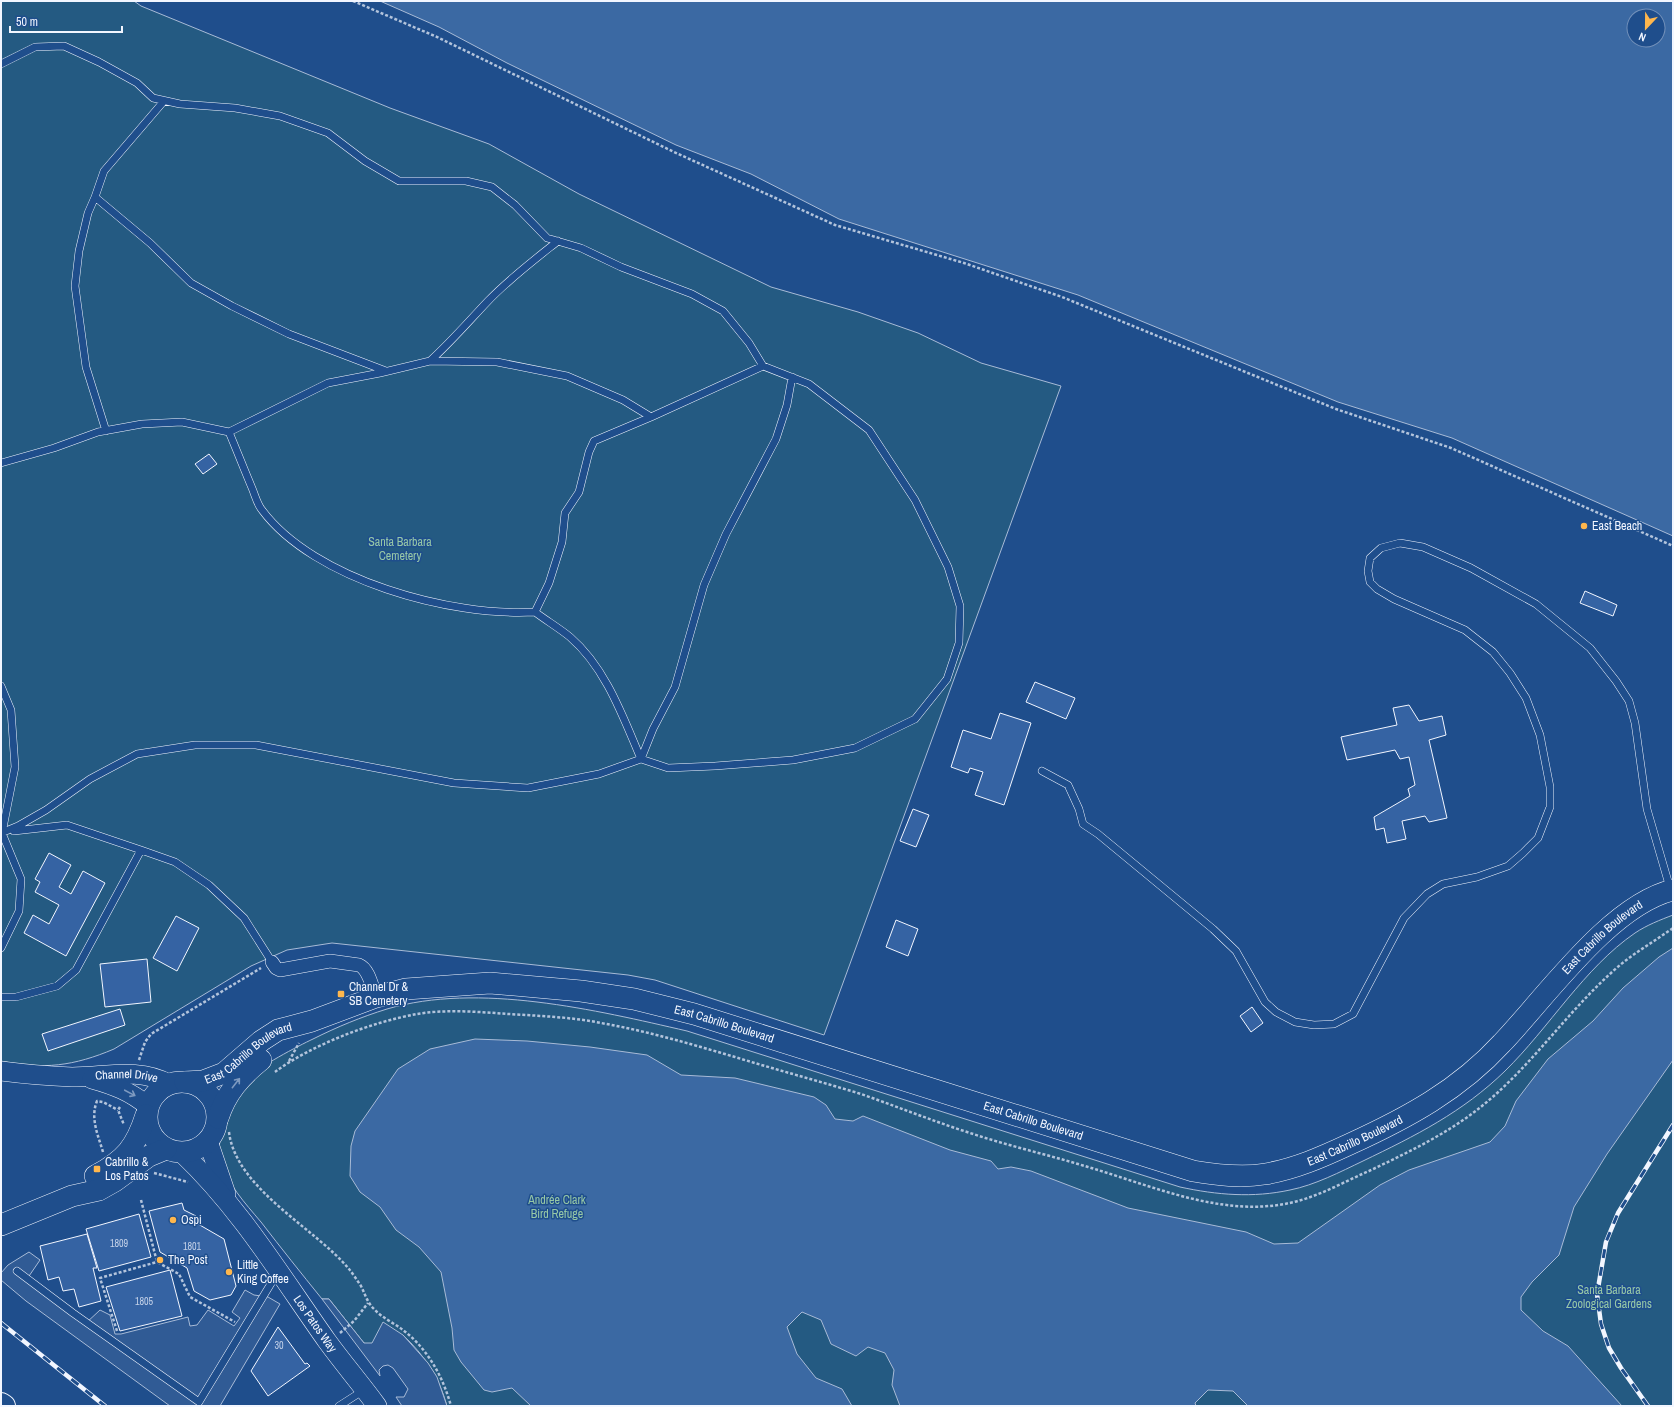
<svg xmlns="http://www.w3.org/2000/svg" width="1674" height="1407" font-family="'Archivo Narrow',sans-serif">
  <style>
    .green { fill: #245a82; stroke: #a8bbd7 }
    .parking { fill: #305b95; stroke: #a8bbd7 }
    .water { fill: #3b69a3; stroke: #a8bbd7; fill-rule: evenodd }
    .building { fill: #3563a3; stroke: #f2f6ff }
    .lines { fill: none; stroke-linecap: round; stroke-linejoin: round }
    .lane-casing { stroke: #f2f6ff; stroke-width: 8 }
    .street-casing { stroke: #f2f6ff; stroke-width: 14 }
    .secondary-casing { stroke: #f2f6ff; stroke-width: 20 }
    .primary-casing { stroke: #f2f6ff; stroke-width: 22 }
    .highway-casing { stroke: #f2f6ff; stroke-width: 24 }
    .path { stroke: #b3c4dc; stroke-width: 2.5; stroke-dasharray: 3 2; stroke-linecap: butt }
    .lane { stroke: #1f4e8c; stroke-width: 7 }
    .street { stroke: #1f4e8c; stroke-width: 13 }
    .secondary { stroke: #1f4e8c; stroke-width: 19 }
    .primary { stroke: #1f4e8c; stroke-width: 21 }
    .highway { stroke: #1f4e8c; stroke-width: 22 }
    .rail-casing { stroke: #f2f6ff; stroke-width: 4.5 }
    .rail { stroke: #1f4e8c; stroke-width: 3; stroke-dasharray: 9; stroke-linecap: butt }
    .oneway { stroke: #7e9ac0 }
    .poi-dot { fill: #ffb74d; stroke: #1f4e8c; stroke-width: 1.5 }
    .labels { text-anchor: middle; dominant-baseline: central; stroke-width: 3; stroke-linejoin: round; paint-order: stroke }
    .number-label { font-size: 10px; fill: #c3d1e8 }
    .poi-label { font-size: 12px; fill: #f2f6ff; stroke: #1f4e8c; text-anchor: start }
    .park-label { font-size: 12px; fill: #97c8a6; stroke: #1f4e8c }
    .street-label { font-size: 12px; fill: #f2f6ff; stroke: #1f4e8c }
  </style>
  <rect width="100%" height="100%" fill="#1f4e8c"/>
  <path class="green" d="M1,1H134L141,6L390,108L489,144L579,194L771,287L858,312L918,333L981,363L1061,386L824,1035L655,980L628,975L332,943L287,950L251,966L114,1049C74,1066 43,1070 1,1061Z
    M1673,915V1406H447C439,1377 425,1356 403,1335L368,1345L364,1343L329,1299H322C301,1273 281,1248 261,1222C245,1203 227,1184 220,1159C215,1139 231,1107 241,1091C243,1087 245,1082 248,1078C258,1067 298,1046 313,1039C337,1027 361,1017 387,1009C478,982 596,1010 687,1031L1180,1187C1217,1195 1253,1198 1290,1190C1315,1185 1340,1172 1363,1161C1415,1136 1463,1112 1505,1071C1549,1028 1584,968 1635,933C1647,925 1660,920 1673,915Z"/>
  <path class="parking" d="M29,1252L40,1260L27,1279L85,1324L100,1310L110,1315L115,1334H121L188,1317L190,1326L197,1325L208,1310L234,1326L240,1318L232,1312L245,1290L254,1295L268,1297L280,1304L220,1406H170L26,1301L1,1280V1273L8,1265Z
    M322,1299H329L364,1343H372L383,1322L403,1335L428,1363L437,1377L447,1406H402L396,1397H404L408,1389L393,1368L388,1365L383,1366L379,1370L380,1376Z"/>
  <path class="water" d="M380,1H1673V536L1452,438L1338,402L1078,295L839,219L751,174L676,145L507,63L439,27ZM1634,16H1658V40H1634Z
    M1673,948V1060L1607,1154L1574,1207L1559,1255L1532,1282L1521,1297V1310L1543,1331L1568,1346L1622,1406H1248L1233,1391L1208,1390L1195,1403L1196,1406H900L892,1385L894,1370L885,1353L868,1347L856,1356L831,1344L821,1320L802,1312L787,1327L797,1354L816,1378L842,1389L852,1406H531L512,1388L492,1392L484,1390L461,1362L454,1350L452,1328L441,1272L419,1247L396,1230L380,1207L360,1192L350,1176L351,1146L355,1131L398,1069L430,1049L475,1039L527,1041L590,1047L647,1055L681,1075L735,1078L814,1097L826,1105L835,1119L853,1121L863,1116L950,1150L991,1161L998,1169L1011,1167L1031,1171L1128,1208L1246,1232L1274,1244L1298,1243L1380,1185L1409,1170L1490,1142L1505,1126L1516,1101L1548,1059L1593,1021L1623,988L1659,957Z"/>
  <path class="building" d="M209,454L217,464L203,474L195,464Z
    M1585,591L1617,605L1613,616L1580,603Z
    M1035,682L1075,698L1066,719L1026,702Z
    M1409,705L1419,721L1442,716L1446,735L1429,740L1447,818L1429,822L1425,816L1402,821L1406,839L1387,843L1384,828L1376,830L1374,817L1410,796L1408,789L1415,785L1409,757L1400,759L1395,750L1347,760L1341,737L1397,725L1393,708Z
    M1000,713L1031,723L1004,805L975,795L983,772L970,768L968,773L951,767L963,730L991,739Z
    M913,809L929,815L916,847L900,841Z
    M49,853L71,865L59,887L71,894L83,871L105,883L66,956L24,933L33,915L49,924L59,905L35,892L40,882L35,879Z
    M176,916L199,928L177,971L153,958Z
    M896,920L918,929L908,956L886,947Z
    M147,959L151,1002L105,1007L100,964Z
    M1252,1007L1263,1023L1251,1032L1240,1016Z
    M120,1009L125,1025L48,1051L42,1034Z
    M182,1203L184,1210L196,1216L198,1224L224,1239L236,1286L231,1295L210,1300L194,1291L187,1268L160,1252L149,1211Z
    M139,1214L151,1257L99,1271L86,1229Z
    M87,1234L97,1268H93L101,1301L79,1307L74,1289L63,1291L59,1277L48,1280L40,1246Z
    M170,1270L182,1316L120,1331L106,1287Z
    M278,1327L305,1364L307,1363L310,1366L268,1396L251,1371Z"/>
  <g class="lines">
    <g class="lane-casing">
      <path id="lane" d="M1,64L35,47L64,46L99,62L137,83L153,98L180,104L235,108L280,116L328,133L365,161L399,181H466L492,187L515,205L547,238L581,248L621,267L692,294L723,311L749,343L763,366
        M164,101L104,171L95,197L150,243L191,283L232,306L289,334L386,371
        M95,197L88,213L79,251L75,286L86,367L106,431
        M430,361C451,342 469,321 488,301C509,279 534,260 558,241
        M229,432C237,451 244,469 252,488C255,495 257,504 262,510C314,580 451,617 535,612L549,583L562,542L565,513L579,492L589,452L594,441L651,417
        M1,463L54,448L98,432L142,424L182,422L229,432L328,383L380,373L430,361L497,362L567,376L623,400L651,417L763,366L809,384L869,430L915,500L948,567L960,606L959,643L947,679L915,719L855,748L793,760L715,766L668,768L641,759L599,774L528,788L454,783L256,745H195L137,754L90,779L46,810L18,826L1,833
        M535,612C547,621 559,628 570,637C606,668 623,717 641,759L653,729L675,687L704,585L726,534L776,439L787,405L792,377
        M1,686L11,710L15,767L2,833L21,879L19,911L1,948
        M1042,771L1068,785L1079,809L1083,824L1098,834L1213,929L1236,951L1265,1002L1276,1012L1295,1022L1314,1025L1334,1024L1353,1014L1404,918L1427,894L1443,884L1477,877L1508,866L1523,853L1538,838L1550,807V787L1540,735L1526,698L1510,673L1493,652L1465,630L1394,599L1377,589L1370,582L1368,571L1370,558L1381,548L1400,543L1423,547L1471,568L1536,604L1590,648L1616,681L1629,701L1635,723L1647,809L1670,888
        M14,831L67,825L141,850
        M1,997H16L57,986L76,970L141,850L175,862L209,885L244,918L272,962
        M17,1271L73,1313L199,1402L278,1272
        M339,1406L364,1390"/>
    </g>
    <g class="street-casing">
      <path id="street" d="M272,962L276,968L280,970L330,961L359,965C369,969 372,987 376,997"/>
    </g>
    <g class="secondary-casing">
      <g id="secondary">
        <path id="s1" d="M1,1071C24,1074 48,1076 72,1077C105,1077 139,1067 169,1084"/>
        <path d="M92,1079C114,1085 131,1092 148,1106"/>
        <path d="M208,1141L226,1194"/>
        <path id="s2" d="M182,1153C240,1208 281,1276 327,1341C343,1363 361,1384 377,1406"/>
      </g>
    </g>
    <g class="primary-casing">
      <g id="primary">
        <circle cx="182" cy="1117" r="35"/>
        <path id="s3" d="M185,1082L203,1081L224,1073L261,1041L278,1030L312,1021L376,997L406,989L490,983L581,991L634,999L694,1014L1193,1171C1217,1175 1241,1178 1265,1174C1295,1169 1322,1157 1350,1144C1407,1118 1459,1090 1502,1043C1546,997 1610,905 1673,890"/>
        <path d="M218,1118C226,1093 241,1076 261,1060"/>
        <path d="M95,1176C125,1160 136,1147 146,1115"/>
        <path d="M1,1225L72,1196L99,1190L115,1181L149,1156L166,1149"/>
      </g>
    </g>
    <g class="highway-casing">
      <path id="highway" d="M1,1404L4,1406"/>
    </g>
    <path class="path" d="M353,1L437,37L674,152L835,225L964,263L1062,297L1336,409L1451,448L1673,546
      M139,1060L145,1042L151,1034L261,968
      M289,1061L299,1043
      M275,1072C311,1045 372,1022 417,1014C447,1009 479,1012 509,1014C540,1016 571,1017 601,1023C647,1031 691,1044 735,1057C777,1070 819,1081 861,1094C898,1107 933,1121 970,1133C1009,1146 1049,1155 1088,1167C1156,1187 1227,1220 1298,1201C1323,1194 1346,1181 1369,1171C1411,1151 1453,1131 1488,1101C1533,1063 1567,1013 1611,973C1630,955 1652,943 1673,928
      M120,1107L118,1110L124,1125
      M229,1132C236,1189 315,1228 349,1269C353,1274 357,1280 361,1286C365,1294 367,1302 374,1309C382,1318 394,1323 403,1330C428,1349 443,1377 451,1406
      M103,1152C98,1135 90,1118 97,1101L103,1102L118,1110
      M154,1173L188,1182
      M141,1200L157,1262L179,1274L190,1297L235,1322
      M117,1331L100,1278L157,1262
      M340,1333L354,1321L368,1303"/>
    <use href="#lane" class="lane"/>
    <use href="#street" class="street"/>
    <use href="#secondary" class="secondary"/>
    <use href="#primary" class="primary"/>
    <use href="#highway" class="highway"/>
    <g class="rail-casing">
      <path id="rail" d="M1,1323L105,1406
        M1648,1406L1621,1368L1609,1348L1601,1324L1597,1294L1606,1242L1618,1213L1673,1125"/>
    </g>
    <use href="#rail" class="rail"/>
  </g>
  <defs><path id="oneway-shaft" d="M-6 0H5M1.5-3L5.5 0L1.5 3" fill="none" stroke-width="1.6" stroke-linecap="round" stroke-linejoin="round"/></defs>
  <g class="oneway">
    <use href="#oneway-shaft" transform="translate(236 1083) rotate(-52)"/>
    <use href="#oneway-shaft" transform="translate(130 1093) rotate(28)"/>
  </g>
  <g class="poi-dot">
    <circle cx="1584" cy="526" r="4"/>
    <rect x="337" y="990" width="8" height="8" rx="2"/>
    <rect x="93" y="1165" width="8" height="8" rx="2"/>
    <circle cx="173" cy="1220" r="4"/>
    <circle cx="160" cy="1260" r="4"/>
    <circle cx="229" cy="1272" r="4"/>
  </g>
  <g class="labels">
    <g class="number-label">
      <text x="119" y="1243">1809</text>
      <text x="192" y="1246">1801</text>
      <text x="144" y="1301">1805</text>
      <text x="279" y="1345">30</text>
    </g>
    <g class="poi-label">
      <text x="1592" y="526">East Beach</text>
      <text x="349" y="987">Channel Dr &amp;<tspan x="349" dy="14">SB Cemetery</tspan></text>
      <text x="105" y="1162">Cabrillo &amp;<tspan x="105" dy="14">Los Patos</tspan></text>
      <text x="181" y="1220">Ospi</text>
      <text x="168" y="1260">The Post</text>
      <text x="237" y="1265">Little<tspan x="237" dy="14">King Coffee</tspan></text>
    </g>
    <g class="park-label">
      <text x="400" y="542">Santa Barbara<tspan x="400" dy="14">Cemetery</tspan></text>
      <text x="557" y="1200">Andrée Clark<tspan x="557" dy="14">Bird Refuge</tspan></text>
      <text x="1609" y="1290">Santa Barbara<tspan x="1609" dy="14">Zoological Gardens</tspan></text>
    </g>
    <g class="street-label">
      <text stroke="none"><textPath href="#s3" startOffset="1551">East Cabrillo Boulevard</textPath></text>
      <text stroke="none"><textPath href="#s3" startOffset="567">East Cabrillo Boulevard</textPath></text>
      <text stroke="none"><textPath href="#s3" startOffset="72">East Cabrillo Boulevard</textPath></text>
      <text stroke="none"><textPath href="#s1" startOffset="126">Channel Drive</textPath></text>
      <text stroke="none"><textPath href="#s3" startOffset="891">East Cabrillo Boulevard</textPath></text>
      <text stroke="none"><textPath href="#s3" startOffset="1227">East Cabrillo Boulevard</textPath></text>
      <text stroke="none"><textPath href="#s2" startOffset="217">Los Patos Way</textPath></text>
    </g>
  </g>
  <rect width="1674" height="1407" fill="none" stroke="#f2f6ff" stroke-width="4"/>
  <g transform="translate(1646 28) rotate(202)"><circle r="19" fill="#1f4e8c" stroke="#7391ba"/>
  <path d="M0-3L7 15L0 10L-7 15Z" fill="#ffb74d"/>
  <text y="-6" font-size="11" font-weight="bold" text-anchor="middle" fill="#f2f6ff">N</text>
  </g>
  <path d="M10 26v6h112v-6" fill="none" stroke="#f2f6ff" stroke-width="2"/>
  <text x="16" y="26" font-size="12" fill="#f2f6ff" stroke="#1f4e8c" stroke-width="3" paint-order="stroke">50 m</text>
</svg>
